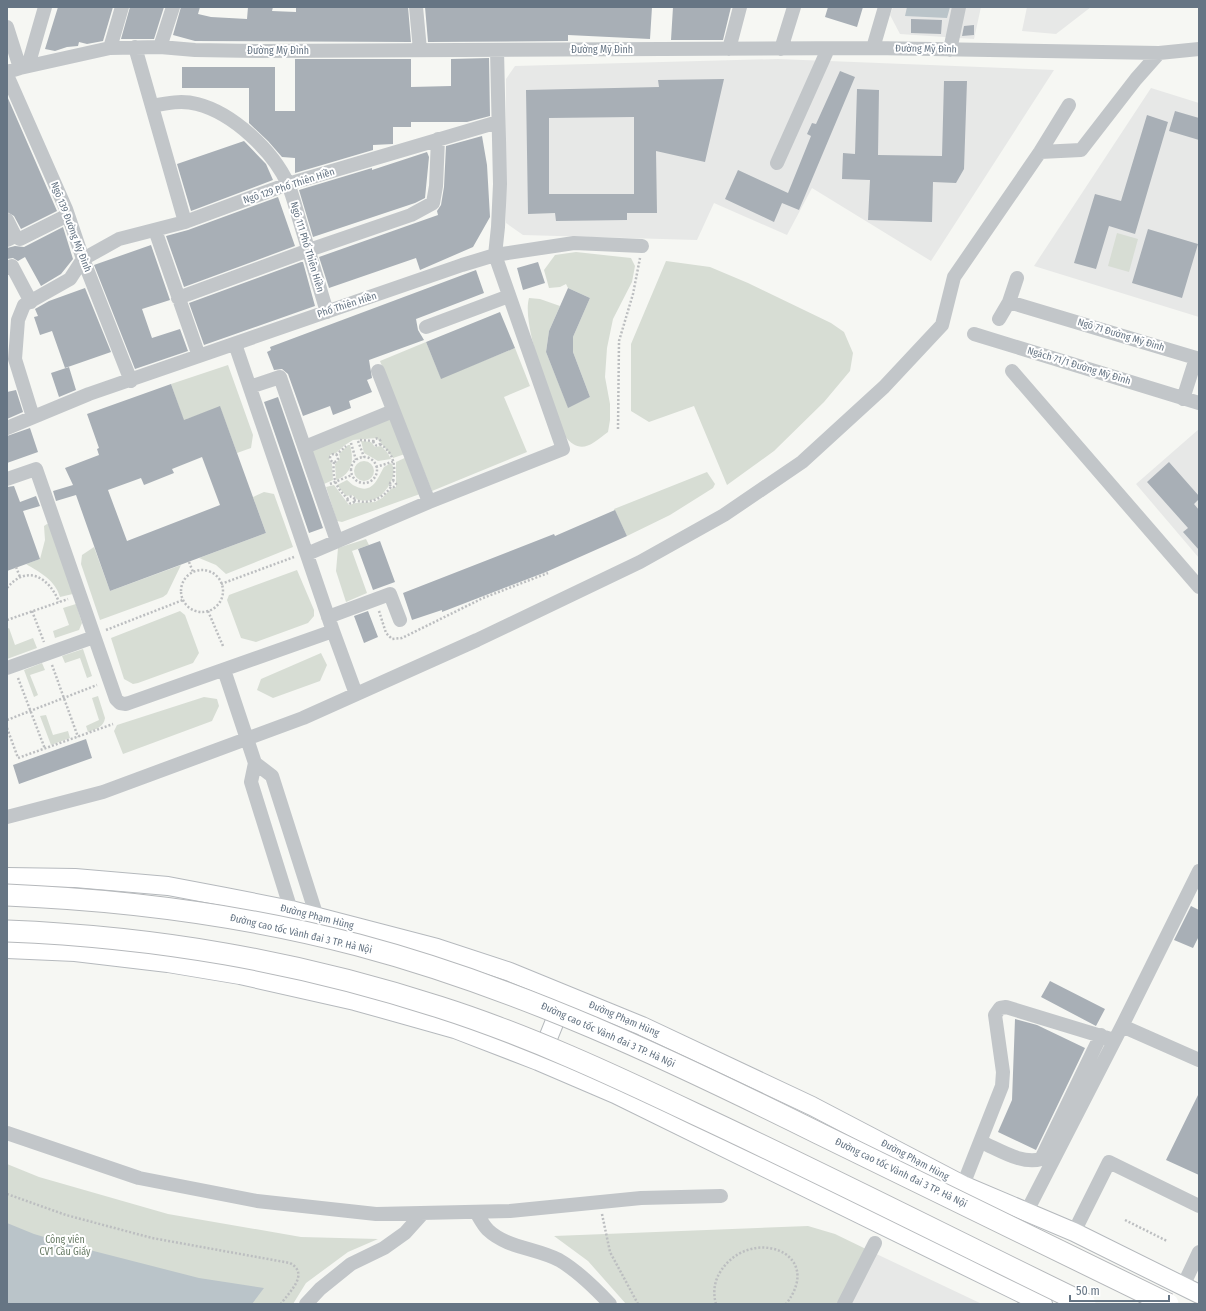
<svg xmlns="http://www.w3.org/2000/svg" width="1206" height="1311" font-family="'Fira Sans Condensed',sans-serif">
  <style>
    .built { fill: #e7e8e7 }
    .green { fill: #d7ddd4 }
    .water { fill: #bac4c9 }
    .building { fill: #a8afb6; fill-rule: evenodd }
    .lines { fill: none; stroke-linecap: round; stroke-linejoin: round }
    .major-casing { stroke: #b5b9bd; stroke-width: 20 }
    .path { stroke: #bcbec0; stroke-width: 2.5; stroke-dasharray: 2 2; stroke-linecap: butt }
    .minor { stroke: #c2c6c9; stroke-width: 14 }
    .major { stroke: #fff; stroke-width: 18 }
    .highway-bridge-casing { stroke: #b5b8bb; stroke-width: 23; stroke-linecap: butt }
    .highway-bridge { stroke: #fff; stroke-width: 21 }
    .labels { text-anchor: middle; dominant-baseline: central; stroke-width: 4; stroke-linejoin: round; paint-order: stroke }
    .street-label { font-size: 10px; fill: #667584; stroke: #fff }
    .park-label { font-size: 10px; fill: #687b65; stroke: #fff }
  </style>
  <rect width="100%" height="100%" fill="#f6f7f3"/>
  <path class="built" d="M893,7H981L974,39L900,34L890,15Z
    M1027,7H1091L1056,34L1022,31Z
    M778,59L1054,70L931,261L812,188L787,235L714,203L697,240L523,235L506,223V79L515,66Z
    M1151,88L1199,103V317L1034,266Z
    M1199,429V558L1136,484Z
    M868,1250L982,1304H842Z"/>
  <path class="green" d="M1117,233L1138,239L1129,272L1108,266Z
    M576,252L631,258L635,266L632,282L613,319L607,348L605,377L610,404V420L608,432C591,445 580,456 564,435C553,405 521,326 529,298L540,299L560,306L549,331L546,352L568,407L590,397L573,352V337L590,298L568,288L566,284L560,287L549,288L544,270L555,255Z
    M666,261L710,267L748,283L831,323L844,332L853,353L850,371L824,402L774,451L727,485L694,406L649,422L631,411V344Z
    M426,342L441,378L515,348L530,386L504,397L527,452L432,491L380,361Z
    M228,365L253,435L251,448L237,453L220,407L187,419L188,433L171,384Z
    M390,414L408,453L393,458L377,438L353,440L345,445L336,453L330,455L329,459L332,464L333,480L324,484L311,449Z
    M361,441L371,442L375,447L381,446L387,452L391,459L378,461L364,453Z
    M348,445H350C354,460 353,473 336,480L335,464L340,458L339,454Z
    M409,456L420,494L342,522L337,521L326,487L334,485L349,505L356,503L375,502L382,498L391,489L396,487V462Z
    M354 471a10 10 0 1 1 20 0a10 10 0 1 1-20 0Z
    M391,463C399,472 387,493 377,498C372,501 365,501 358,500L352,495L346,496L337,485L347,480C350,482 352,485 355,486C373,495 377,479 384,467Z
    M707,472L715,484L713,488L670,515L627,536L614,509Z
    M264,492L274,494L293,547L226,574L216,565L199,558L266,533L253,497Z
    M47,524L54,525L77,593L60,597C55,580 41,573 26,564L40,559L45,540L44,526Z
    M366,539L369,545L352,551L367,593L346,602L336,571L338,548Z
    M94,547L110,591L181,565L167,594L163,597L100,620L81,564L82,555Z
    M297,570L314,610V616L308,623L256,642L241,638L227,600L229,595Z
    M76,604L82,623L79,630L55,638L53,631L69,625L63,608Z
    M180,611L185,615L199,653L193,663L138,683L133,684L124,679L111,638Z
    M9,628L15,645L33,638L37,648L7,659V629Z
    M83,649L92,676L87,678L80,658L65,663L62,656Z
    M321,653L327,665L320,681L273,698L257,690L261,679Z
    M42,663L45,670L30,675L38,695L34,697L24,670Z
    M98,696L105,718C104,727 96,729 88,732L86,726L99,720L92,698Z
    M204,697L217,699L219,706L212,721L123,754L114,731L117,725Z
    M46,715L53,735L68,731L70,738L51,745L40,716Z
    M7,1164L39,1177L168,1214L301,1237L378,1239L348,1252L306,1283L293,1304H7Z
    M808,1226L835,1234L868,1250L842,1304H626L588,1261L554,1236Z"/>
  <path class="water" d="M907,7H950L947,18L905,16Z
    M7,1223L34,1234L78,1247L199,1278L264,1288L252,1304H7Z"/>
  <path class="building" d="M58,7H113L103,41L87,44L79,42L78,46L67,47L55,51L45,49Z
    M130,7H164L154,39H121Z
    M181,7H200L198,14L211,17L247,19L248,7H273L272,11L296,12V7H408L411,42L195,41L173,35Z
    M425,7H652L650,39L568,35V41L428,42Z
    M673,7H731L723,40H671Z
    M828,7H863L857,27L825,17Z
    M911,19L942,20L941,34L911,33Z
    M974,25V35L962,36L964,26Z
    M489,58L490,116L467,122H411V127H393V144L373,145V150L295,173V158L282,157L268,141L249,123V88H182V67H275V111H295V59H411V87L451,86V59Z
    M840,71L855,77L799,210L782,203L774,222L725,199L738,170L788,193L811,136L807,134L812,123L816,124Z
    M724,79L705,162L656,151L657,213H627V220L556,221L555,213L528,214L526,90L659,87L658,80ZM634,117V194H549V118Z
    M944,81H967L964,169L956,183L933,182L932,222L868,220L870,180L842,179L843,153L855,154L857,89L879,90L878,155L942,156Z
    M7,96L57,211L21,229L14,216L7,212Z
    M1175,111L1199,118V140L1169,131Z
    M1147,115L1168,122L1135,234L1109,226L1096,269L1074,263L1095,194L1121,201Z
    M482,136L487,165L490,217L473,247L420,270L416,258L329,288L319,257L438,215L437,211L441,205L444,187L446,146Z
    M244,141L266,164L273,180L191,211L177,164Z
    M427,152L429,157L425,198L415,203L313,237L299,190L372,168V170Z
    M278,197L295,246L184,287L166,236L188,230Z
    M63,227L73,259L61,274L41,286L25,257L18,261L13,258L7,259V248L15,246L24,247Z
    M1148,229L1198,244L1182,298L1132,283Z
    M151,245L170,300L142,309L152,338L180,329L188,351L135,369L94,265Z
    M301,262H303L315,306L204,345L189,303Z
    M538,262L545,283L523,290L517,268Z
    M476,270L484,293L416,319L418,330L424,340L369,360L372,378L367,380L372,392L349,401L351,408L333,415L330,406L303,416L288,374L282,369L274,370L267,352L271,350L270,347Z
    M85,288L111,352L65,368L52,331L40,335L34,317L38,316L35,309L49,301Z
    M568,288L590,298L573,337V352L590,397L568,408L546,352L549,331Z
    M500,312L515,348L441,379L426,342Z
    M69,367L76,390L59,397L51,373Z
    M171,384L184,420L220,406L266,533L110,591L76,495L56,501L53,491L73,485L65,468L99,455L97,449L99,448L87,414ZM202,457L220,505L127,541L108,490L141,478L144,485L174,473L172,469Z
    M16,390L23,412L7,419V392Z
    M278,397L323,528L309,533L264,402Z
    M30,428L38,452L7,463V436Z
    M1169,462L1199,496V499L1194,504L1199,510V550L1183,532L1188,528L1147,482Z
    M14,486L20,502L36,496L40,506L23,511L40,559L7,571V487Z
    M615,510L627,536L546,572L442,612V610L412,620L403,593L554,534L555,536Z
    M380,541L395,582L373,590L358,549Z
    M368,611L378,637L364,643L354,616Z
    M86,739L92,758L19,784L13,765Z
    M1191,906L1199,910V936L1193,948L1174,940Z
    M1050,981L1105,1009L1096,1026L1041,997Z
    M1015,1019L1037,1025L1085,1048L1036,1150L998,1132L1012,1100Z
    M1199,1093V1175L1166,1160Z"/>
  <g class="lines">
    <g class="major-casing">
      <path id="major" d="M7,877L75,878L168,886L226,897L291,910L437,948L510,972L642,1026L812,1106L963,1185L1074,1232L1199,1294
        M7,949L75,952L168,963L240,975L355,1001L455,1029L538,1061L615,1094L1043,1304
        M540,1058L563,1001"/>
    </g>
    <path class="path" d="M618,429L619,341L633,294L640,258
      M373.5 442a3.5 3.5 0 1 1 7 0a3.5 3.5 0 1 1-7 0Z
      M360,440L373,441
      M358,441L364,457
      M351,443L356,460
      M380,444C394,453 396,466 393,481
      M330 458a4 4 0 1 1 8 0a4 4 0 1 1-8 0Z
      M336,455L346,446
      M351 470a13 13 0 1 1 26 0a13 13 0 1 1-26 0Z
      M334,462C332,478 336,488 348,499
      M376,467L395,461
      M390 484a3 3 0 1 1 6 0a3 3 0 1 1-6 0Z
      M330,484L352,475
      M347.5 500a3.5 3.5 0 1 1 7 0a3.5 3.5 0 1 1-7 0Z
      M354,500C369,505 382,499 391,487
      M189,562L193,572
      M16,567L20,577
      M181 591a21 21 0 1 1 42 0a21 21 0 1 1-42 0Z
      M221,584L294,557
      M7,588C27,564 49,577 59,602
      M32,611L44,642
      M208,611L223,646
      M379,611L386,633L392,639L402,638L483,598L548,573
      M7,620L68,599
      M106,630L183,600
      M52,665L78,737
      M18,678L45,749
      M7,720L97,685
      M7,728L18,758L113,724
      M7,1194L66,1215L152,1238L290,1263C310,1274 289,1292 281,1304
      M602,1214L610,1252L638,1304
      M1125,1220L1167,1241
      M716,1304C713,1294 714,1283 719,1274C747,1224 827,1251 786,1304"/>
    <path class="minor" d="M416,7L420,50
      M7,27L20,68
      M135,47L185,222
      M160,47L173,7
      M110,48L122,7
      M873,48L885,7
      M729,49L740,7
      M781,49L794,7
      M950,50L959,7
      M28,66L45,7
      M7,72L20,68L110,48L160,47L195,50L260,51L873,48L1159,53L1199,49
      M7,75L66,209L83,259L131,381
      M152,106C167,103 182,100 197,104C233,113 273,151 288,184C293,196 296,209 300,222C309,252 318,282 327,312
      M1040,152L1081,150L1136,79L1159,53
      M777,163L828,49
      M7,220L15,236L7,240
      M155,230L199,356
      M15,236L20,239L68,215
      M7,268L12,266L31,302
      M178,298L309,250L411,215L433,203L436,186L438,139
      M1009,302L1017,278
      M999,319L1009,302L1196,358L1183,399
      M426,327L509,296
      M974,334L1199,403
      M235,344L333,631L356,694
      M378,371L429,502
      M1012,371L1199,587
      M250,387L280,377L337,541
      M33,417L15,359L18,320L24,305L70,279L83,259L119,239L185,222L288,184L498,122
      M7,428L89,394L462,265L495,255L498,227L500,184L497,50
      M305,447L393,411
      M7,479L36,469L116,699L120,703L126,704L333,631
      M307,554L429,502L563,449L495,255L574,243L642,246
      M328,617L390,594L400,620
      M7,668L94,637
      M224,670L255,763L251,782L291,910
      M255,763L272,776L317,917
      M7,817L103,792L303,718L477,640L640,562L724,515L802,462L884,387L942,325L954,277L1040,152L1069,105
      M1122,1026L1199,1060
      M7,1133L139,1178L257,1201L376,1214L510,1211L641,1198L721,1196
      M981,1142C998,1149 1022,1165 1041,1159L1101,1035
      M963,1185L1002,1086L1003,1072L995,1015L1000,1008L1006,1007L1114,1040
      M476,1212C479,1217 483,1225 488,1230C507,1248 536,1248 559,1260C578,1271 595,1288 610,1304
      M1026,1213L1122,1026L1199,871
      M1074,1232L1109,1162L1199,1206
      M1183,1286L1199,1252
      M306,1304L320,1289L351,1264L384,1248L405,1233L423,1213
      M844,1304L875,1243"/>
    <use href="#major" class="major"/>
    <g class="highway-bridge-casing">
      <path id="highway-bridge" d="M7,895C126,900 243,915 358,945C520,988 671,1060 820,1134C936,1191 1052,1248 1168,1304
        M7,931C157,937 296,961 439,1007C527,1035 611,1074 695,1114C826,1175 955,1241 1085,1304"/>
    </g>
    <use href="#highway-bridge" class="highway-bridge"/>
  </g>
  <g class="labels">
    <g class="street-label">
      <text transform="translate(926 49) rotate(1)">Đường Mỹ Đình</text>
      <text x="602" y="50">Đường Mỹ Đình</text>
      <text x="278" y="51">Đường Mỹ Đình</text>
      <text transform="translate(289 186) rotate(-18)">Ngõ 129 Phố Thiên Hiền</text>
      <text transform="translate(71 227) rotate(69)">Ngõ 139 Đường Mỹ Đình</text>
      <text transform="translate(307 247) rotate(73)">Ngõ 111 Phố Thiên Hiền</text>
      <text transform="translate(347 305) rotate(-18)">Phố Thiên Hiền</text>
      <text transform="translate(1121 335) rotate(17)">Ngõ 71 Đường Mỹ Đình</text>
      <text transform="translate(1079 366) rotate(17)">Ngách 71/1 Đường Mỹ Đình</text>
      <text transform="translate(317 917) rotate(14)">Đường Phạm Hùng</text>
      <text transform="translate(301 934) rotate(13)">Đường cao tốc Vành đai 3 TP. Hà Nội</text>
      <text transform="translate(624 1019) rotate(23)">Đường Phạm Hùng</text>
      <text transform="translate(608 1035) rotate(24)">Đường cao tốc Vành đai 3 TP. Hà Nội</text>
      <text transform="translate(915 1160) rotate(28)">Đường Phạm Hùng</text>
      <text transform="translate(901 1173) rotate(26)">Đường cao tốc Vành đai 3 TP. Hà Nội</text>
    </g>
    <g class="park-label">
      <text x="65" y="1240">Công viên<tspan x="65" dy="12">CV1 Cầu Giấy</tspan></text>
    </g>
  </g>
  <rect width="1206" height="1311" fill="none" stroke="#667584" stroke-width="16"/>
  <path d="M1070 1295v6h99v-6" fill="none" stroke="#667584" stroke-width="2"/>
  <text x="1076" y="1295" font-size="12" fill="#667584" stroke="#ffffff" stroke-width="3" paint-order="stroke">50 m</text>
</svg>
